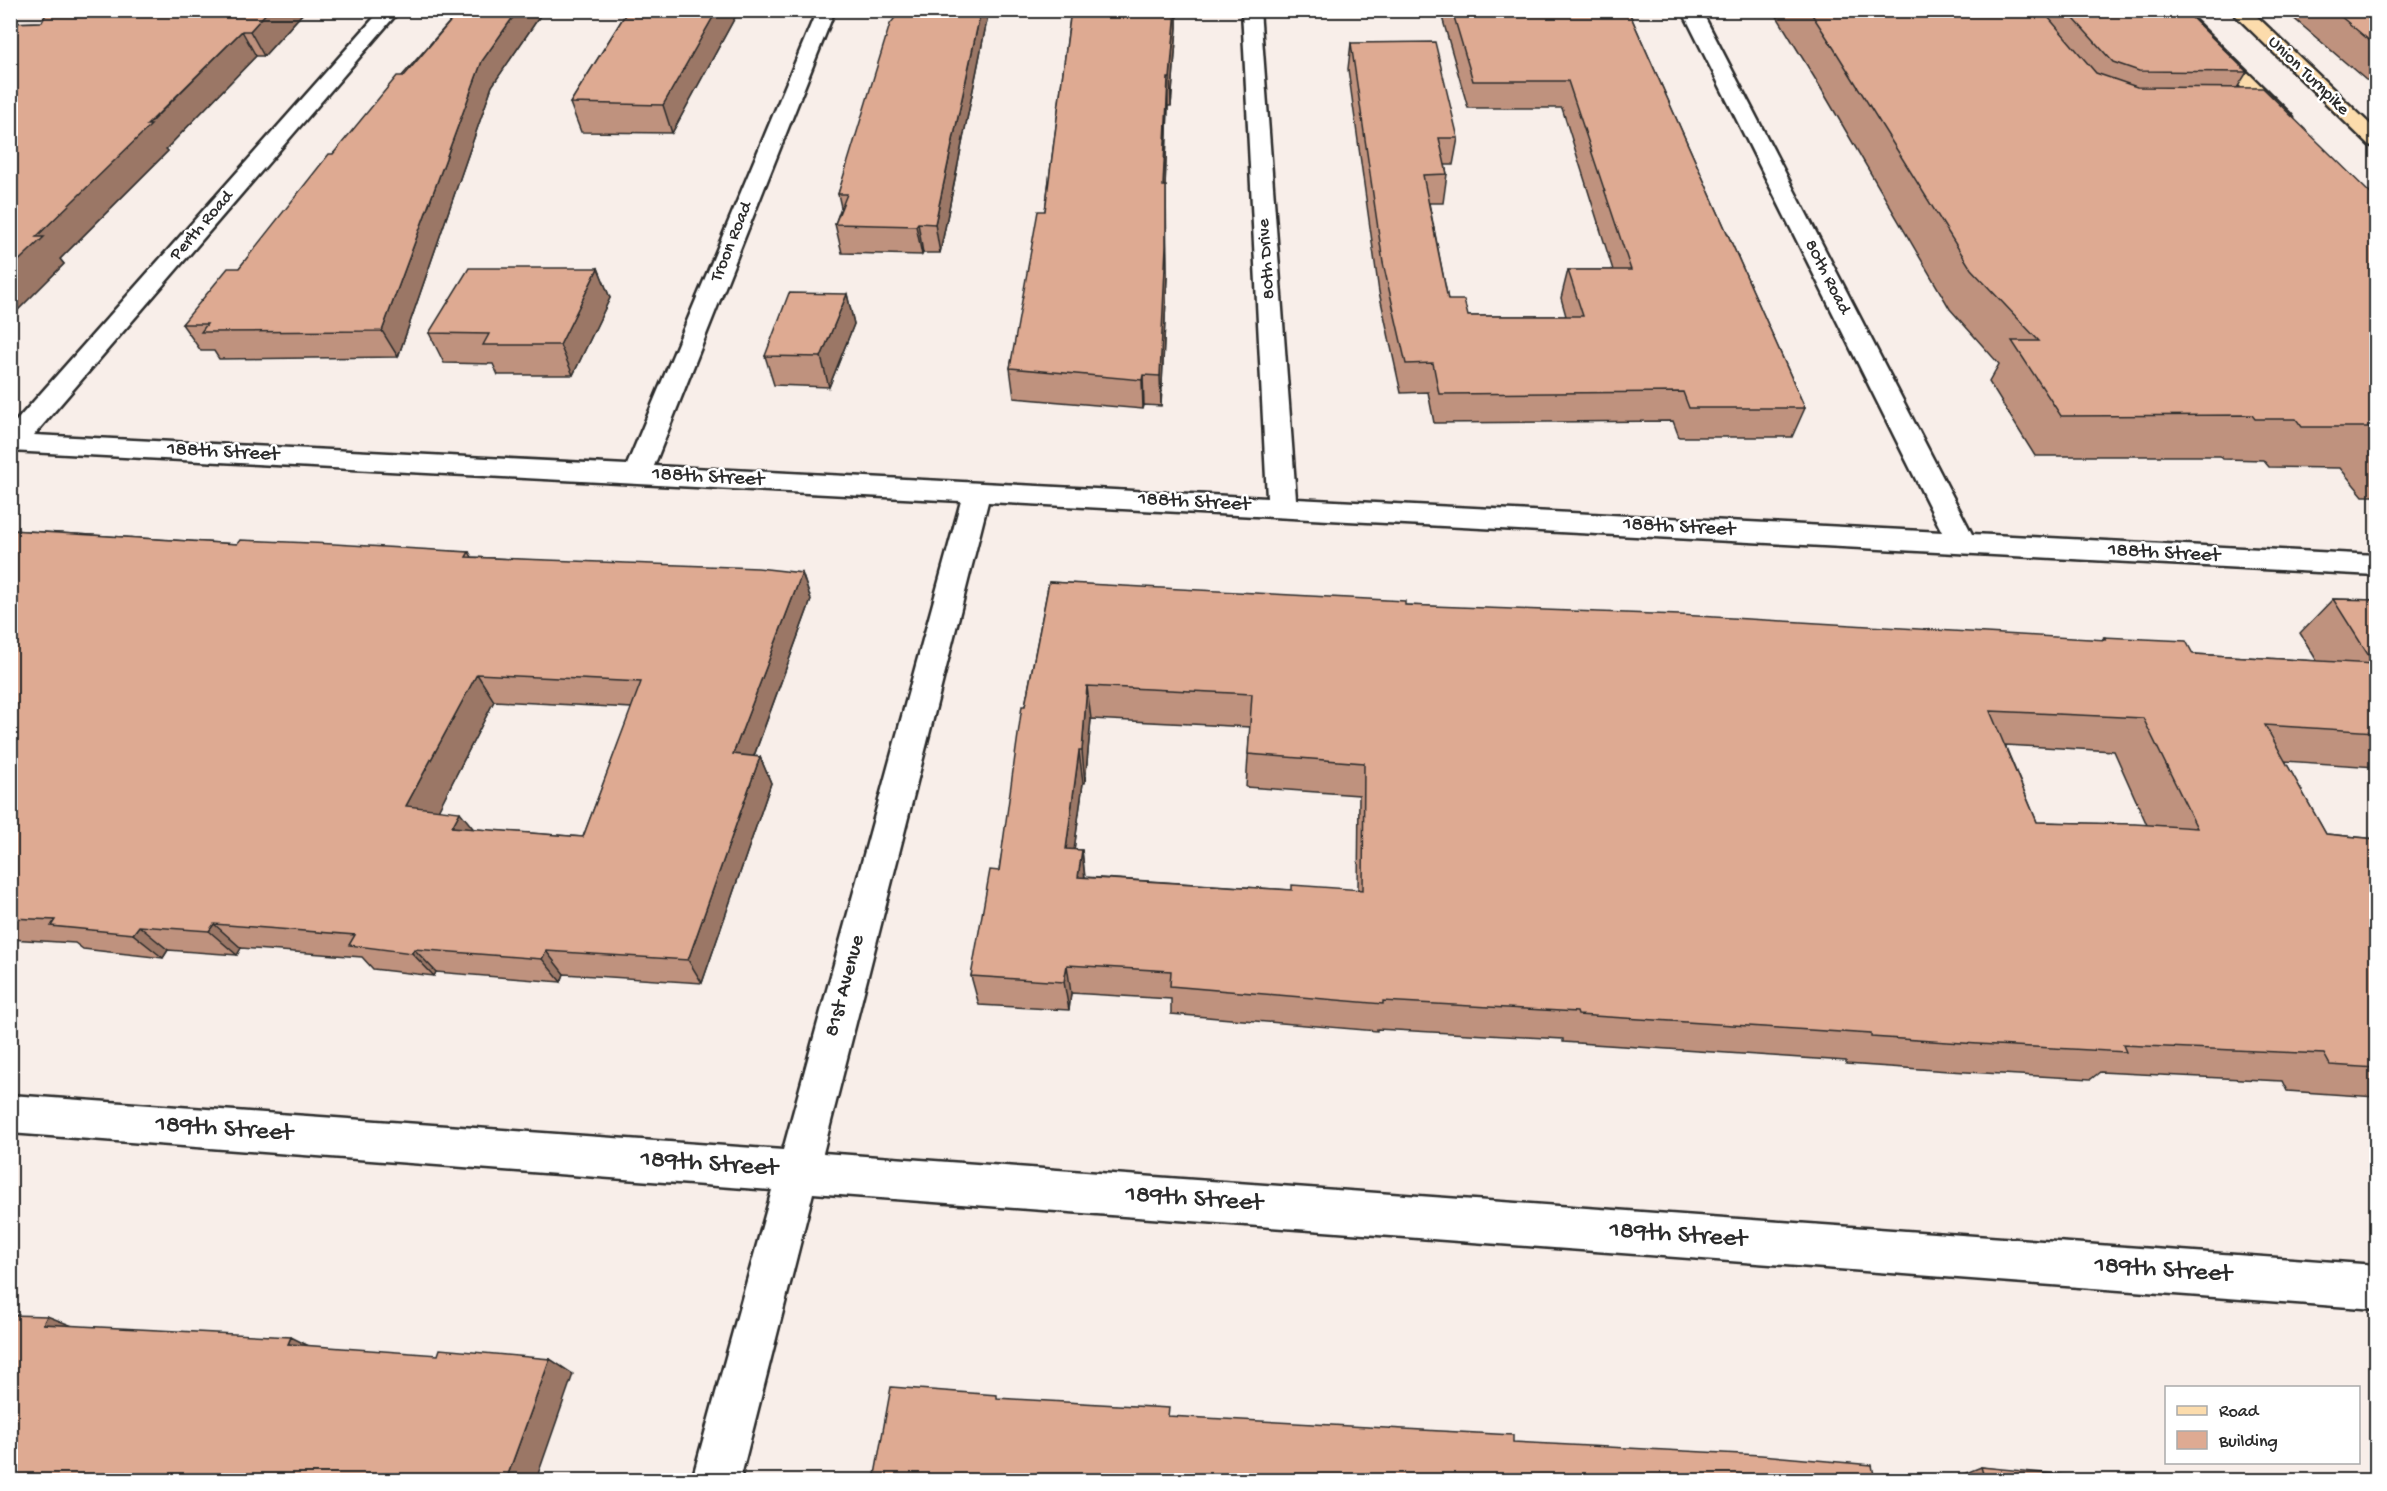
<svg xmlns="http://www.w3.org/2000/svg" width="2387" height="1491" font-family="'Gochi Hand',sans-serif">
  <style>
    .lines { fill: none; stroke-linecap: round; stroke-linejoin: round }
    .minor-casing { stroke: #2b2b2b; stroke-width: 5 }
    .major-casing { stroke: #2b2b2b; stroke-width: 5 }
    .minor { fill: #fff; fill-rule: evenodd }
    .major { fill: #fcdcac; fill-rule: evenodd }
    .wall { fill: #bf927e; stroke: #2b2b2b; stroke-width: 1.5; fill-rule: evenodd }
    .shaded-wall { fill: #9b7766; stroke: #2b2b2b; stroke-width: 1.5 }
    .building { fill: #deaa92; stroke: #2b2b2b; stroke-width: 1.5; fill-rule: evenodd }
    .labels { text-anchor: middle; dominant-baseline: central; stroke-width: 5; stroke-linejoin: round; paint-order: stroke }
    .far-street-label { font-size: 18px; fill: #2b2b2b; stroke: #fff }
    .street-label { font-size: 21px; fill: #2b2b2b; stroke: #fff }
    .near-street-label { font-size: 26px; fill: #2b2b2b; stroke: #fff }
  </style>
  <rect width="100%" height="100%" fill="#f8eee9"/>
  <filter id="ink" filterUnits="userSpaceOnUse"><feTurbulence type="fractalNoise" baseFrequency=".0167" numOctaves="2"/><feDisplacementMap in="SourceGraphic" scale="12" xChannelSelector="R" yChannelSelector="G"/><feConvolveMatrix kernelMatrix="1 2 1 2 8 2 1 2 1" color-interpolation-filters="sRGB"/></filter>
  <g filter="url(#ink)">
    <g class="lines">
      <g class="minor-casing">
        <path id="minor" d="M381,10H400L34,435L627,465L817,10H835L654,466L1267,498L1242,10H1260L1296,499L1942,532L1682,10H1701L1972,534L2376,555V575L988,502L823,1153L2376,1265V1309L813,1193L740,1480H692L772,1190L10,1133V1095L783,1150L961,501L10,451V428Z"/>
      </g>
      <g class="major-casing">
        <path id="major" d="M2164,10H2184L2290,114L2293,118L2290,122H2276Z
          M2230,10H2250L2376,130V147L2369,145Z"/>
      </g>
      <use href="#minor" class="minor"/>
      <use href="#major" class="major"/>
    </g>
    <path class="wall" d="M48,10H304L303,13L264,56H256L166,149L168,151L60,259L64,264L10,318V23L42,22Z
      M460,10H544L492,86L398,357L219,359L214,351H201L182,324L239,268L333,154Z
      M628,10H739L672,133L581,132L570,103Z
      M901,10H989L940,253H923L922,255L842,253L835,224L841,207L838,194Z
      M1071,10H1177V27L1171,106H1168L1165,186L1167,276L1161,406L1144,405L1143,409L1014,398L1010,368L1045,211Z
      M1440,10H1628L1805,408L1792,437H1679L1673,421L1434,423L1428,392L1401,393L1379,292L1348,69L1351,43L1458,138L1453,165H1445L1447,174L1443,203H1429L1448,300L1468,316H1566L1561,298L1568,270H1613L1562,108H1468Z
      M1773,10H2184L2247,72L2237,88L2376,199V496H2363L2340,468L2269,467L2263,460L2223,459L2220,456H2035L1989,382L1999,364L1950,309L1819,85Z
      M2284,10H2376V81L2366,80Z
      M598,268L610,298L573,375H498L493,364L444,363L429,333Z
      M847,294L854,324L829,387L774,385L765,356Z
      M10,530L237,544L469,552L472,557L802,573L811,600L754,756L760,757L771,783L702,983L564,974L561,982L436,972L434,976L373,969L362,957L241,948L237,955L168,950L163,958L83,949L75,943L10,939ZM494,701L632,708L583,837L473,829L438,810Z
      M1049,582L1405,605L2102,640L2104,637L2193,654L2317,661L2300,633L2333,599L2376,600V767L2285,761L2326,834L2376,839V1097L2287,1091L2282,1081L2100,1072L2091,1079L1949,1071L1846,1064V1061L1563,1042V1039L1377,1029V1031L1171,1014V999L1071,993L1069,1010L979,1005L971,976L999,871L1025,706ZM1091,719L1250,727L1246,787L1359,795L1358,890H1291L1085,877L1082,850H1074L1083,783H1085ZM2005,745L2114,751L2147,825L2037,822Z
      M1981,1467L2076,1480H1951V1479Z"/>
    <path class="shaded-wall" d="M269,10H304L303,13L264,56L250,31Z
      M518,10H544L492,86L398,357L382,331L482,61Z
      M717,10H739L672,133L663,105Z
      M981,10H989L940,253L935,224Z
      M1176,10H1177V27L1171,106L1170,78Z
      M242,31L256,56L166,149L168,151L60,259L64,264L10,318V269L36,237Z
      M1168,78V106L1164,215L1163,186Z
      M1166,186L1167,276L1161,406L1160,376Z
      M918,223L923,253L922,255L916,226Z
      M598,268L610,298L573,375L560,345Z
      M847,294L854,324L829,387L821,357Z
      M1143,375L1144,405L1143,409L1142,380Z
      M802,573L811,600L745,780L733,754Z
      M477,674L494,701L427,832L406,806Z
      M1087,686L1091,719L1085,783L1082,751Z
      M1079,751L1083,783L1070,880L1066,849Z
      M760,757L771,783L702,983L688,960Z
      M460,812L480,837L452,827Z
      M1082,850L1085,881L1078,877Z
      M214,924L241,948L237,955L209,931Z
      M139,926L168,950L163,958L133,934Z
      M414,949L436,972L434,976L412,953Z
      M546,951L564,974L561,982L542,959Z
      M1067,965L1071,993L1069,1010L1064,982Z
      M47,1316L88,1332L43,1324Z
      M291,1337L323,1353L288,1344Z
      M550,1359L573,1374L536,1480H506Z"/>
    <path class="building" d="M48,10H269L250,31H242L147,125H151L36,237H44L10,269V23L42,22Z
      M460,10H518L482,61L382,331L201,332L207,324H182L228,268H239L329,154H333L397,76H404Z
      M628,10H717L663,105L570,103Z
      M901,10H981L935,224L918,223L916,226L835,224L847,194H838L890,24Z
      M1071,10H1176L1170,78H1168L1163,186H1166V246L1160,376L1143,375L1142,380L1010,368L1038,211H1045Z
      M1452,10H1628L1805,408H1689L1683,392L1439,394L1433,363L1406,364L1383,263L1351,43L1435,42L1458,138H1439L1447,174L1423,175L1448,300H1464L1468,316H1583L1568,270H1631L1568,81H1473Z
      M1809,10H2042L2096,73L2137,87L2263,88L2376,199V427H2302L2296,419H2255L2252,415L2061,416L2012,341H2039L1971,269L1833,47Z
      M2066,10H2184L2247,72L2139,71L2113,62Z
      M2333,10H2376V46Z
      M469,268H598L560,345H483L489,334L429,333Z
      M789,293L847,294L821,357L765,356Z
      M10,530L237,544L240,540L334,544L469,552L466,557L758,568L802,573L733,754L760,757L688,960L546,951L542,959L414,949L412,953L349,945L355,935L214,924L209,931L139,926L133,934L51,926L55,920L10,918ZM477,674L641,682L583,837L452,827L460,812L406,806Z
      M1049,582L1405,601V605L1680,615L2106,640L2104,637L2186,641L2193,654L2374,664L2333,599L2376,600V732L2265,725L2326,834L2376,839V1068L2330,1065L2324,1054L2123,1045L2126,1052L1978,1044L1871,1037V1034L1578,1015L1577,1012L1383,1001V1004L1170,986L1171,971L1067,965L1064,982L971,976L990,870L999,871L1022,706H1025ZM1087,686L1252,694L1248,754L1364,763L1363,890L1292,885V890L1078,877L1082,850L1066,849L1079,751H1082ZM1990,711L2143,718L2197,828L2135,824L2037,822Z
      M10,1315L47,1316L43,1324L291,1337L288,1344L438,1355L440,1349L550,1359L506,1480H10Z
      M891,1387L997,1395V1398L1169,1408L1168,1416L1513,1435V1442L1761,1455L1872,1465L1875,1480H874Z
      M1981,1467L2075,1476L2076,1480H1985Z"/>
  </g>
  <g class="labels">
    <g class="far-street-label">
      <text transform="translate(2308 76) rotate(44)">Union Turnpike</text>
      <text transform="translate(202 226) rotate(-49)">Perth Road</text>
      <text transform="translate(732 242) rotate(-68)">Troon Road</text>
      <text transform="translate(1267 259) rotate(-94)">80th Drive</text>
      <text transform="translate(1827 277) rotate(63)">80th Road</text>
    </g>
    <g class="street-label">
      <text transform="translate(223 453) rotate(3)">188th Street</text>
      <text transform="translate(708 478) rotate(3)">188th Street</text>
      <text transform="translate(1194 503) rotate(3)">188th Street</text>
      <text transform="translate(1679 528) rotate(3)">188th Street</text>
      <text transform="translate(2164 554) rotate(3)">188th Street</text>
      <text transform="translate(846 986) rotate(-75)">81st Avenue</text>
    </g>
    <g class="near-street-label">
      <text transform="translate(224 1130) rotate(4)">189th Street</text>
      <text transform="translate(709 1165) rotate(4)">189th Street</text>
      <text transform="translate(1194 1200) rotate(4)">189th Street</text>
      <text transform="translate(1678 1236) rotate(4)">189th Street</text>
      <text transform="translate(2163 1271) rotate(4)">189th Street</text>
    </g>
  </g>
  <rect width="2387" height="1491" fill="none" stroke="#fff" stroke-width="36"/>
  <rect x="18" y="18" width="2351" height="1455" fill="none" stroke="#2b2b2b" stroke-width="2" filter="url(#ink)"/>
  <rect x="2165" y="1386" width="195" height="78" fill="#ffffff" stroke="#aaaaaa" stroke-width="1.5"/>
  <rect x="2177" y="1406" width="30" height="9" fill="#fcdcac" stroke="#aaaaaa" stroke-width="1.5"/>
  <text x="2219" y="1416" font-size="18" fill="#2b2b2b">Road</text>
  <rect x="2177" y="1431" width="30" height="18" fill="#deaa92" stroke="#aaaaaa" stroke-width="1.5"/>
  <text x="2219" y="1446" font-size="18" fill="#2b2b2b">Building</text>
</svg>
